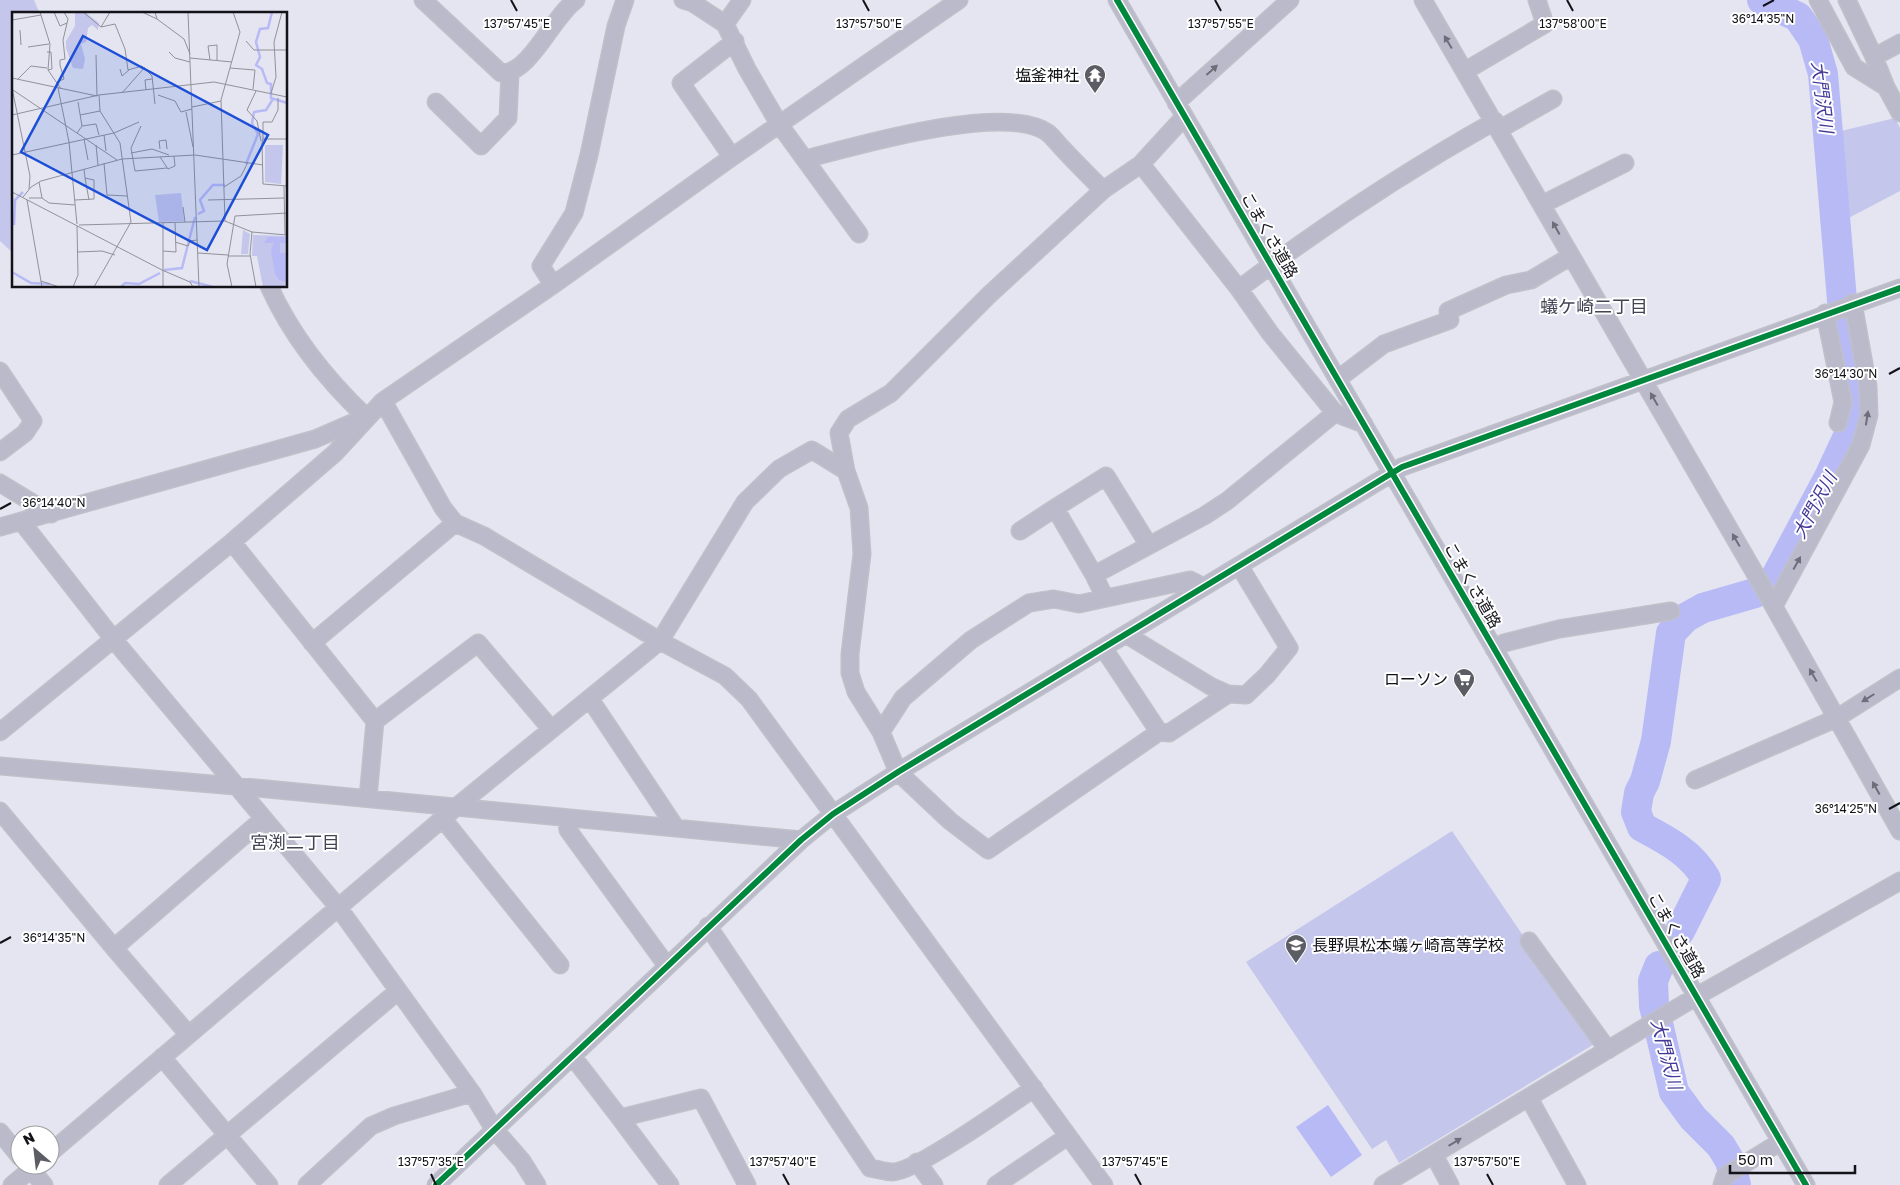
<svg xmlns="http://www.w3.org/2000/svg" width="1900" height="1185" font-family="'Golos Text','Noto Sans JP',sans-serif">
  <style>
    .green { fill: #c4c6ec }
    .water { fill: #b8baf6 }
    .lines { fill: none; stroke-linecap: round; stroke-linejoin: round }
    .river { stroke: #b8baf6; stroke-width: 30 }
    .minor-casing { stroke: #bfc0c8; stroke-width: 19 }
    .minor { stroke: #babacb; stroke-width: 16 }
    .cycleway-casing { stroke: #fff; stroke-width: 9 }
    .cycleway { stroke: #00873e; stroke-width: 6 }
    .oneway { fill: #6e6e7a }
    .ticks { fill: none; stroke: #121218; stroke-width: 2 }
    .labels { text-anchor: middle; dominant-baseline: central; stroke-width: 4; stroke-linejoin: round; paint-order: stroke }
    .poi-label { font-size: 16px; fill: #121218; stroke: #fff; text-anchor: end }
    .street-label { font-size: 16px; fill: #121218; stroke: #fff }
    .water-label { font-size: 18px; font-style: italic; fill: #443b98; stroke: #fff }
    .neighbourhood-label { font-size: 18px; fill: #424353; stroke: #fff }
    .inset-river { fill: none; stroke: #b8baf6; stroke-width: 2.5 }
    .inset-road { fill: none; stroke: #90919a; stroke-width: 1 }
    .view { fill: #1d4ed8; fill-opacity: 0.15; stroke: #1d4ed8; stroke-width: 2.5 }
    .inset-edge { fill: none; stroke: #121218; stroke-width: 2.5 }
    .ticks-label { font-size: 12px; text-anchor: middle; fill: #121218; stroke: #fff; stroke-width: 4; stroke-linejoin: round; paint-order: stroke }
  </style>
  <rect width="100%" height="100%" fill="#e4e5f0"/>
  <path class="green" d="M0,0H34L40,14H14V254L0,241Z
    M1895,118L1900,128V191L1843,221L1837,132Z
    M1452,831L1596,1043L1399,1163L1386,1140L1372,1149L1246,962Z"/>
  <path class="water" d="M1328,1105L1362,1155L1331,1177L1296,1127Z"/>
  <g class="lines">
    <path class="river" d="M1680,931L1706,879C1693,854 1667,840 1642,827L1636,812L1639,793L1645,781L1656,741L1671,633L1685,618L1703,608L1755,593L1773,582L1829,477L1849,434L1856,404L1844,324L1823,74L1813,39L1798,17L1762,0
      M1659,966L1653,981L1654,1006L1674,1092L1693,1118L1721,1146L1730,1161L1736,1185"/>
    <g class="minor-casing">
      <path id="minor" d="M423,0L501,73C530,74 552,17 576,0
        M683,0L693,3L725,24L747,69L779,124L859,234
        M1117,0L1806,1185
        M1423,0L1760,582L1900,831
        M1818,0L1854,67L1886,87
        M1847,0L1874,57
        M725,24L742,0
        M1900,43L1874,57L1886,87L1900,113
        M1465,71L1545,24L1537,0
        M436,102L481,146L508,118L510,73
        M1176,103L1290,0
        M1184,117L1141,164L1103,190L989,295L891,393L848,419L839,433L846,471L859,508L862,554L850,654V673L856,692L881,732L898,772L950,821L988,850L1159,732L1169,733L1228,694
        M1500,129L1553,99
        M732,157L681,83L735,41
        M806,159C856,146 1005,102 1048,133C1053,137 1058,144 1063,149C1076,163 1090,177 1103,190
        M1141,164L1239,289L1270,333L1335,413L1364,424
        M1543,204L1625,163
        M553,285L541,266L574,213L589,155L616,26L625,0
        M1239,289C1321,227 1406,171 1495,121
        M1825,313L1843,402L1838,423
        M0,371L33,421L25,433L0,452
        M1338,379L1384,344L1450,320L1448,311L1506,285L1531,280L1571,256
        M383,401L443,508L455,523L484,536L660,641L725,676L749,699L1104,1185
        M0,483L51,514
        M21,521L114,640L338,907L472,1093L494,1129L522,1161L537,1185
        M0,527L315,439L366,417C328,381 291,335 269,286
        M1020,531L1055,508
        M232,542L375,721L368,798
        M1094,575L1055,508L1106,476L1148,544
        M1105,598L1094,575L1204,516L1227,501L1335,413
        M1774,606L1861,445L1869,415L1868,386L1853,303
        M1127,635L1212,687L1228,694L1246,695L1267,675L1289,648L1240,567
        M312,643L455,523
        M1104,649L1159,732
        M1494,649L1504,643L1559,629L1671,611
        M590,699L676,828
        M375,721L478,643L551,729
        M0,732L232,542L335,453L383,401L553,285L732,157L959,0
        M881,732L903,698L971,640L1029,603L1054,599L1079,604L1190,580L1204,587
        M0,766L235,786L801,840
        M1695,780L1837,718L1900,678
        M0,811L114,948
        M566,818L568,830L667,966
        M443,819L560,965
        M708,926L870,1168C877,1169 886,1172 893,1172C915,1172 1011,1104 1034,1088
        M1529,941L1608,1050
        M188,1034L114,948L263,819
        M162,1057L269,1185
        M573,1057L620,1118L701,1098L747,1185
        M1529,1098L1577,1185
        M620,1118L670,1185
        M0,1132L20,1157
        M50,1153L455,808L660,641L745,502L779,469L812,450L846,471
        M1434,1155L1450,1185
        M917,1162L934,1185
        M27,1165L44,1185
        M12,1185L36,1165
        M168,1185L398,991
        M307,1185L371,1126L394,1116L472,1093
        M436,1185L801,840L833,814L898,772L1402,467L1900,288
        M996,1185L1068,1136
        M1383,1185L1697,996L1900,881
        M1722,1185L1725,1176L1780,1142"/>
    </g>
    <use href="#minor" class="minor"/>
    <g class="cycleway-casing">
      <path id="cycleway" d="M1117,0L1806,1185
        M436,1185L801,840L833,814L898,772L1402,467L1900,288"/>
    </g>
    <use href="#cycleway" class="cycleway"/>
  </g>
  <defs><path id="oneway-solid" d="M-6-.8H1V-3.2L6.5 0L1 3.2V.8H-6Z" transform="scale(1.25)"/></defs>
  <g class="oneway">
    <use href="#oneway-solid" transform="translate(1448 42) rotate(-121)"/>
    <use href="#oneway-solid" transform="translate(1212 70) rotate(-42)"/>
    <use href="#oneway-solid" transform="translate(1556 228) rotate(-119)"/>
    <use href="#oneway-solid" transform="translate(1654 399) rotate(-120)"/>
    <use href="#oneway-solid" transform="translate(1867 418) rotate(-81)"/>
    <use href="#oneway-solid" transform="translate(1736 540) rotate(-120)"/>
    <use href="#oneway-solid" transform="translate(1797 563) rotate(-61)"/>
    <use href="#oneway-solid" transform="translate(1813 675) rotate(-120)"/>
    <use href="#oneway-solid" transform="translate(1868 698) rotate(148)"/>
    <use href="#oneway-solid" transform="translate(1876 788) rotate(-119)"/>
    <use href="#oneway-solid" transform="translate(1455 1142) rotate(-31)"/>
  </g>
  <path class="ticks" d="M511,0L517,11M863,0L869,11M1215,0L1221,11M1567,0L1573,11M1763,6L1774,0M1889,374L1900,368M0,509L11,503M1889,809L1900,803M0,943L11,937M431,1174L436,1185M783,1174L789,1185M1135,1174L1141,1185M1487,1174L1493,1185"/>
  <defs>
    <g id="temple-pin" transform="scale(1.125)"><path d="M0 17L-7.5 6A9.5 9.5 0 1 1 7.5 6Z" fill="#5c5c64" stroke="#fff"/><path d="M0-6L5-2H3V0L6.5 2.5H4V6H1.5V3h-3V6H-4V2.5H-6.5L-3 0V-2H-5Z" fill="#fff"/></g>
    <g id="supermarket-pin" transform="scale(1.125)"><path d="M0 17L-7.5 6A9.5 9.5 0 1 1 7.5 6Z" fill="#5c5c64" stroke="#fff"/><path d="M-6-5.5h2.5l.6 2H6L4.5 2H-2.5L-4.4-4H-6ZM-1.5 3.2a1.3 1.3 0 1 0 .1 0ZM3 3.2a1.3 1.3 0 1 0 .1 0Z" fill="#fff"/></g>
    <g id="school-pin" transform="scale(1.125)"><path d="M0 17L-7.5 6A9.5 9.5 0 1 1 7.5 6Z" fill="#5c5c64" stroke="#fff"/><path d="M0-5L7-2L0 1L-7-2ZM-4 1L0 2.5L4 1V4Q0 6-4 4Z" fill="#fff"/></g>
  </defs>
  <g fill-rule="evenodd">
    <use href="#temple-pin" x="1095" y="75"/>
    <use href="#supermarket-pin" x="1464" y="679"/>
    <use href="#school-pin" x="1296" y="945"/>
  </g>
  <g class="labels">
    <g class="poi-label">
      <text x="1079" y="75">塩釜神社</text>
      <text x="1448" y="679">ローソン</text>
      <text x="1312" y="945" text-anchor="start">長野県松本蟻ヶ崎高等学校</text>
    </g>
    <g class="street-label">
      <text transform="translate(1270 235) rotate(60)">こまくさ道路</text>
      <text transform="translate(1473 585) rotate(60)">こまくさ道路</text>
      <text transform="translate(1677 935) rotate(60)">こまくさ道路</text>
    </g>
    <g class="water-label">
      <text transform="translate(1823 97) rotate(83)">大門沢川</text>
      <text transform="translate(1814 505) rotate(-62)">大門沢川</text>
      <text transform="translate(1667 1054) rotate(75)">大門沢川</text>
    </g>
    <g class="neighbourhood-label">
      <text x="1594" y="306">蟻ケ崎二丁目</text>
      <text x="295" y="842">宮渕二丁目</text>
    </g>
  </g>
  <g transform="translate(12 12)">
    <rect width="275" height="275" fill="#e4e5f0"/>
    <path d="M63,0H73L87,11L86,18L80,13L76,16L74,30L69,32L73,47L71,57L61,56L54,36V29L63,14ZM253,133H271L269,172L253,170ZM169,181L172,209L147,210L143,183ZM231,218L238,222L236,242H229ZM241,223L275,224V275H251L245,244H240Z" fill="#c4c6ec"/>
    <path d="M256,225H275V231H268V241H275V270L267,268L263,262L259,238L262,231H252Z" fill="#b8baf6"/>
    <path class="inset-river" d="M260,0L256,16L248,17L244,30L248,45L244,53L250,57L255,71L259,72V86L275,91M234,152L246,122L240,111L242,100L254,98L261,87M186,202L192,199L188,188L201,173H213M2,213L3,188L11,180M152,258L170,256L183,205M0,260L19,271L38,272M178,269L201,275M109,275L113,271L127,272L148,261"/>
    <path class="inset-road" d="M28,0L38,32L36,58L49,77M42,0L48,14L55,11M71,0L89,15L103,12L113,37L116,58L130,54L140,64L143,92M130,0L145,7M143,0L145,7L172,27L178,42M176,0L187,275M0,8L29,3M89,15L98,0M8,18L9,33M234,29L242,38H275M16,35L37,32M35,40H39L40,57L36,58M157,40L163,46L178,50M178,46L220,50M198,48L196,34L205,33V48M218,56L243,58L241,77M108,57L110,64L117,58M0,66L85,84L84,43M6,67L19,54L35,56M45,70L52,67L48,53V48L53,47L51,28L56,7L52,0M0,76L18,164L17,177M46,76L57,130L65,212M1,78L105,148M134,78L133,68L140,67M244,79L235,98L245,109L249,129M110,81L133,55M259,81L264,65L262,30L270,0M146,83L163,89L169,100L180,97M180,95L209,89M174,100L181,135M0,103L87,83L202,70L275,85M68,103L88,99M70,114L84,112L87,123M129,114L119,136L123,159L155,156M65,121L70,114L66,90M92,123L94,139M72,127L76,148M251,127V110H260L266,98V86M275,127H251L250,131L251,172L275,174M84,133L86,153M148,137L147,129L154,128L155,137M119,141L140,137L157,143M0,143L102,121L127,110M148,145L156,157L163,154L162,144M92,151L95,183L115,184M73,166L77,188M27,170L30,186M272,174L273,223M212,175L229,164L236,150M0,180L150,258L178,270L181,275M11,185L19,175L29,169L110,147L183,143L251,153M17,186H30L37,191L63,193M15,188L30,275M63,188L82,187V168L73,166L72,157M196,188L272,186M171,195L173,210M213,209L209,88L228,20L221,0M151,211V275M67,213L213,209L240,220L275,223M240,220L238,242L244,275M163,230L176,234L178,229L185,228M151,239L164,240L163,211M65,240L90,239L103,243M186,241L216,243M216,244H238M29,269L47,275M61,275L66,263L65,214M82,275L119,210L108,131L88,99L87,83M220,275L215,252L223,204L275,201"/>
    <path class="view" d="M71,24L256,123L195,238L9,140Z"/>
    <rect width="275" height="275" class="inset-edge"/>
  </g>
  <g class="ticks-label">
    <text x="1763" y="23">36°14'35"N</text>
    <text x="517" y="28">137°57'45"E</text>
    <text x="869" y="28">137°57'50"E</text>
    <text x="1221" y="28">137°57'55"E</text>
    <text x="1573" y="28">137°58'00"E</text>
    <text x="1846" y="378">36°14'30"N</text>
    <text x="54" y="507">36°14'40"N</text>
    <text x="1846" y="813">36°14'25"N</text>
    <text x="54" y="942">36°14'35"N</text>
    <text x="431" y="1166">137°57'35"E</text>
    <text x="783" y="1166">137°57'40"E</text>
    <text x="1135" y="1166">137°57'45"E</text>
    <text x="1487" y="1166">137°57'50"E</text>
  </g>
  <g transform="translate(35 1150) rotate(332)"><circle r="24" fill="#ffffff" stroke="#a0a0a3"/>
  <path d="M0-4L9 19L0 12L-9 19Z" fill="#5c5c64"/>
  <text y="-8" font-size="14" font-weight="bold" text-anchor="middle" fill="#121218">N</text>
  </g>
  <path d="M1730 1165v8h125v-8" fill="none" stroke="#121218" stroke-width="2.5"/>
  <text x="1738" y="1165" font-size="15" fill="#121218" stroke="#ffffff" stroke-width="4" paint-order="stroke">50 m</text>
</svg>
